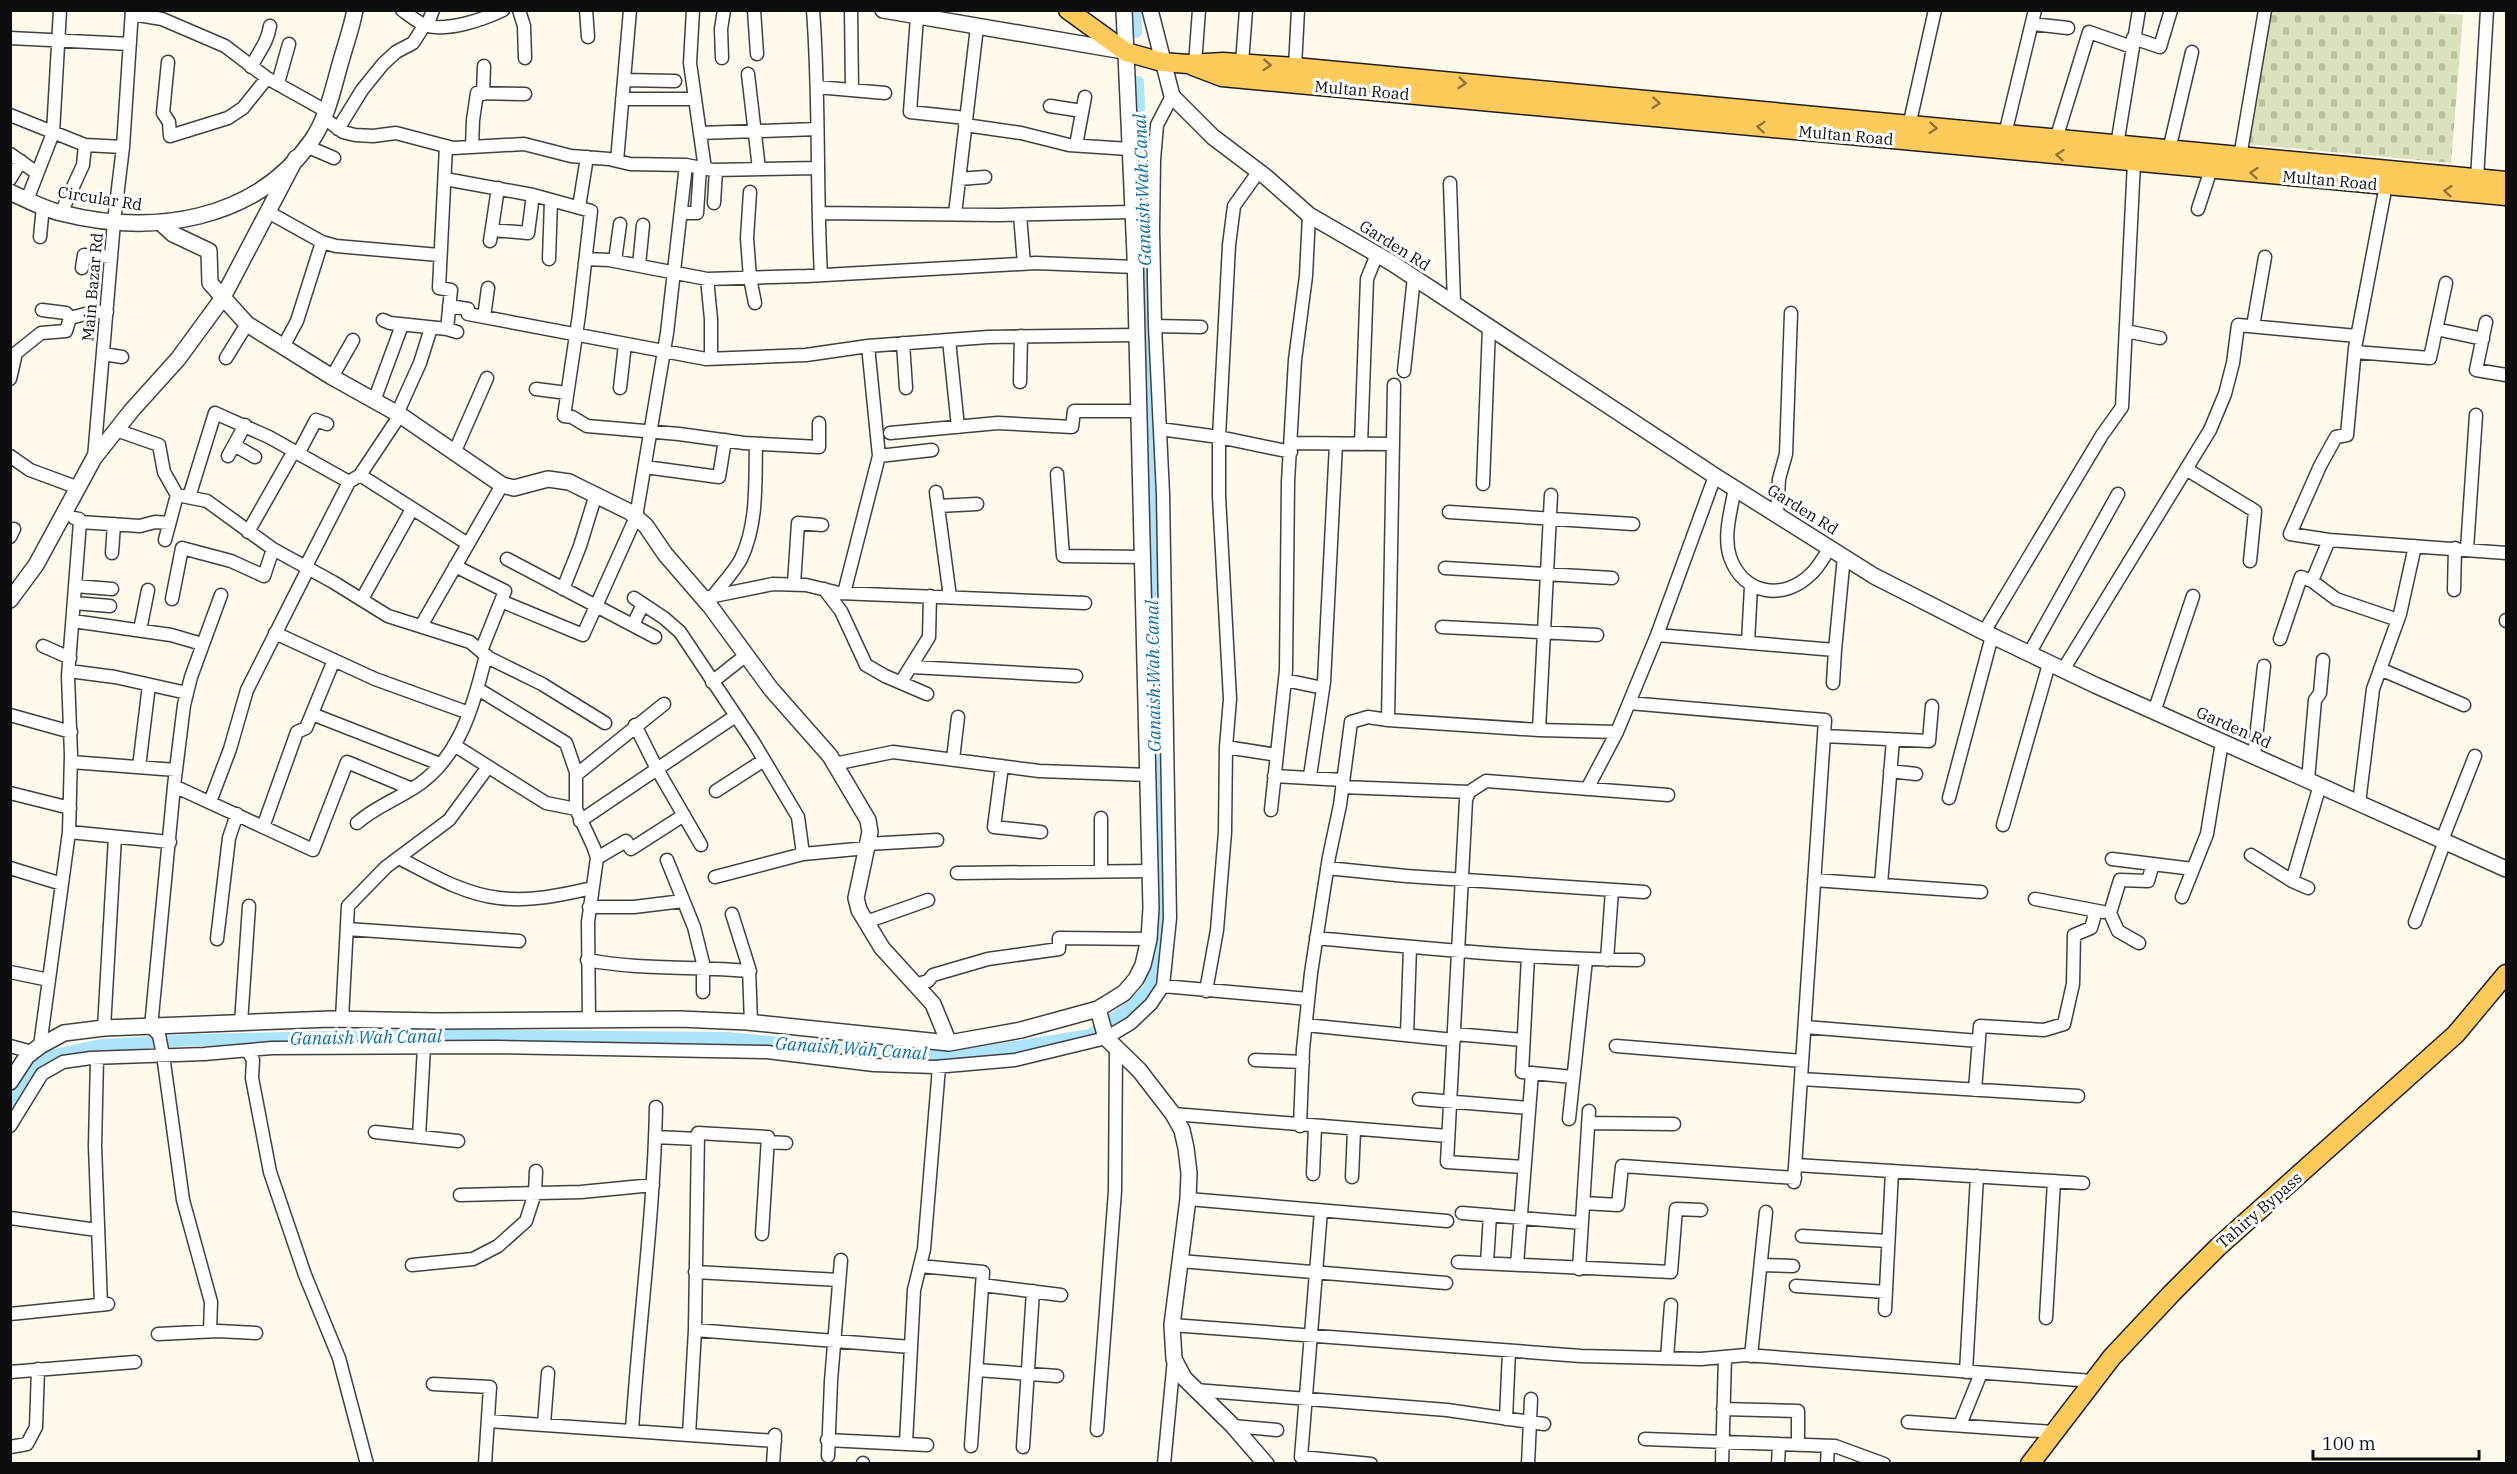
<svg xmlns="http://www.w3.org/2000/svg" width="2517" height="1474" font-family="'IBM Plex Serif',serif">
  <style>
    .cemetery { fill: url(#cemetery-stones) }
    .lines { fill: none; stroke-linecap: round; stroke-linejoin: round }
    .canal { stroke: #ace4fb; stroke-width: 12 }
    .minor-casing { stroke: #404040; stroke-width: 15 }
    .tertiary-casing { stroke: #404040; stroke-width: 18 }
    .primary-casing { stroke: #1e1e1e; stroke-width: 21 }
    .minor { stroke: #fff; stroke-width: 12 }
    .tertiary { stroke: #fff; stroke-width: 15 }
    .primary { stroke: #ffca5c; stroke-width: 18 }
    .oneway { stroke: #927538 }
    .labels { text-anchor: middle; dominant-baseline: central; stroke-width: 6; stroke-linejoin: round; paint-order: stroke }
    .street-label { font-size: 16px; fill: #0d0d0d; stroke: #fff }
    .water-label { font-size: 18px; font-style: italic; fill: #0d70a7; stroke: #fff }
  </style>
  <defs>
    <pattern id="cemetery-stones" width="16" height="16" patternUnits="userSpaceOnUse" patternTransform="scale(1.5)"><rect width="16" height="16" fill="#d9e2bc"/><path d="M2 7V4a2 2 0 0 1 4 0v3zM10 15v-3a2 2 0 0 1 4 0v3z" fill="#b9c1a0"/></pattern>
  </defs>
  <rect width="100%" height="100%" fill="#fffaec"/>
  <path class="cemetery" d="M2404,10L2463,15L2451,163L2246,144L2269,11Z"/>
  <g class="lines">
    <path class="canal" d="M1135,10L1136,32
      M10,1102L29,1072L44,1059L59,1054L101,1045L196,1040L417,1035L727,1038L915,1056L984,1052L1090,1035L1129,1008L1148,990L1159,959L1147,321L1138,82"/>
    <g class="minor-casing">
      <path id="minor" d="M402,10C409,15 420,24 427,26C449,31 482,20 503,10
        M519,10L524,26L525,58
        M586,10L588,37
        M693,10L690,63L705,169
        M754,10L757,54
        M813,10C820,99 816,187 821,275
        M851,10L852,90
        M132,14L162,19L225,46L267,78L326,111
        M917,17L910,112L966,118
        M2032,24L2068,28
        M427,26L433,10
        M10,38L130,44
        M2133,38L2160,47L2171,10
        M722,58L721,29L724,10
        M168,62L163,113L169,122L170,136L228,118L243,108L267,78
        M1242,63L1246,10
        M1195,64L1199,10
        M251,67C259,51 267,44 270,26
        M1295,67L1298,10
        M748,74L759,169
        M624,80L675,81
        M278,83L289,44
        M817,87L885,93
        M483,94L484,66
        M622,99H694
        M1050,106L1082,111
        M10,115L85,145L123,147
        M324,118L343,132L355,135L373,136L396,133L453,148L524,144L571,156L609,159L630,164L686,165L713,170L817,168
        M965,125L1021,133L1069,145L1129,149
        M1909,126L1935,10
        M338,129L362,90L383,64L396,52L413,43L424,26
        M700,133L817,129
        M2005,134L2035,10
        M2056,139L2089,32L2132,47
        M1076,145L1085,97
        M2117,145L2139,10
        M306,146L334,158
        M446,146L439,288L451,290L447,329
        M472,147L473,120L477,93L525,94
        M2169,150L2192,52
        M10,154L37,173
        M2240,157L2265,10
        M617,161L630,10
        M10,179L21,161
        M445,179L533,195L591,211L579,315L564,416L572,417L587,426L679,434L744,443L819,447V423
        M959,179L985,177
        M2477,179L2487,10
        M1450,183L1454,303
        M2386,185L2355,348L2347,435L2336,437L2320,466L2290,534L2329,540L2506,553
        M750,192L747,238L750,278L755,303
        M27,200L53,133L60,10
        M714,203L716,170
        M579,207L587,157
        M2198,209L2211,169
        M268,212L322,242L336,246L439,255
        M61,213L83,165L85,145
        M681,213H697L700,168
        M819,213L999,215L1132,212
        M955,214L977,27
        M1020,215L1024,264
        M492,230L528,233L533,195
        M40,237L43,206
        M490,241L498,188
        M549,259L551,201
        M586,259L609,260L707,279L807,276L1036,263L1135,267
        M615,261L620,224
        M639,265L643,225
        M82,268L84,255L111,257
        M707,279L711,319V358
        M449,306L468,309V314L706,359L806,355L868,346L988,337L1137,335
        M42,310L66,313L70,318
        M484,317L488,288
        M383,320L390,323L447,329L457,332
        M2486,322L2476,370L2506,375
        M1155,326L1201,327
        M2253,326L2265,257
        M2436,329L2483,339
        M2126,331L2160,338
        M949,340L958,427
        M903,343L906,388
        M283,347L297,321L322,242
        M2355,352L2430,358L2446,283
        M103,354L122,357
        M226,358L247,324
        M1404,371L1414,277
        M332,377L353,340
        M10,379L16,353L41,333L66,331L70,318L93,312H107
        M1020,382L1021,336
        M620,388L625,344
        M536,389L567,393
        M374,401L402,325
        M397,414L420,363L431,328
        M1160,429L1219,437L1291,452
        M116,430L159,445L164,472L177,495L165,540
        M890,433L998,423L1072,427L1074,411H1138
        M1291,443L1392,444
        M1361,444L1367,279L1377,254
        M234,445L255,457
        M455,451L487,378
        M298,454L316,420L327,424
        M10,456L30,470L76,487
        M228,456L245,425
        M879,456L932,450
        M94,458L114,222L123,147L132,10
        M645,467L719,477L725,440
        M2186,469L2255,511L2250,561
        M1057,474L1063,556L1143,557
        M360,475L468,544
        M1483,484L1489,327
        M1735,488C1731,510 1723,536 1730,557C1743,595 1784,601 1811,574C1819,567 1824,556 1830,548
        M936,492L950,597
        M177,495L207,501L273,549L333,582L388,616L470,642L489,658L542,684L605,723
        M189,497L215,413L269,437L349,482
        M938,506L977,504
        M1449,512L1633,524
        M1777,514L1779,479L1786,454L1791,313
        M74,518L79,519L80,522L140,526L155,522L169,523
        M248,532L294,451
        M10,537L14,529
        M2467,549L2476,415
        M112,553L114,524
        M507,559L655,637
        M455,566L505,591L481,651
        M305,568L349,482L360,475L400,415
        M1445,568L1612,578
        M2312,581L2329,540
        M794,584L798,523L822,525
        M75,586L112,589
        M563,589L580,546L596,494
        M824,589L841,611L866,665L885,676L927,694
        M2454,590L2455,548
        M844,593L879,456L868,346
        M713,596C722,584 734,572 741,559C758,523 755,483 756,444
        M634,598L664,618L680,632L754,743L798,817L803,854
        M704,598L773,584L806,585L839,593L1085,603
        M172,599L182,548L231,561L264,576L273,549
        M362,599L412,509
        M501,601L583,635L636,517L667,333L686,165
        M74,603L110,606
        M73,621L171,635L202,644
        M2506,621V620
        M633,625L643,604
        M421,626L502,485
        M1442,627L1597,635
        M140,630L148,590
        M1984,632L2102,435L2122,407L2134,162
        M275,633L375,679L469,713
        M1657,635L1835,650L1844,556
        M2280,639L2301,577L2312,581L2336,599L2398,620
        M1748,643L1751,586
        M43,646L70,658
        M2029,654L2118,494
        M912,667L1076,676
        M2380,669L2464,705
        M2063,670L2210,430L2225,394L2233,363L2238,325L2357,336
        M69,671L115,677L187,693
        M1285,680L1323,688
        M712,682L745,656
        M901,682L929,637L930,596
        M1833,683L1835,650
        M478,689L566,743L576,772V809L594,848L597,858L588,922L589,1020
        M1629,703L1825,720L1794,1182
        M2154,712L2193,596
        M312,714L440,764
        M10,715L71,732
        M1388,720L1394,385
        M635,725L657,769L701,845
        M1539,730L1551,495
        M1824,736L1929,741L1932,706
        M454,745L546,803L576,809
        M1226,747L1277,755
        M2254,756L2264,666
        M953,759L958,717
        M71,762L176,770
        M834,764L893,752L1039,771L1149,775
        M1002,766L994,827L1041,832
        M139,767L149,685
        M1890,771L1916,774
        M576,775L664,704
        M1274,776L1343,780
        M1310,776L1324,682L1336,444
        M2308,780L2315,700L2320,693L2323,660
        M174,786L313,850L347,762L412,789
        M1342,787L1469,792
        M1587,789L1617,732
        M716,791L764,760
        M10,793L70,808
        M1949,798L1992,636
        M210,802L230,749L247,690L308,569
        M2359,803L2373,689L2400,614L2415,546
        M1271,810L1286,670L1288,482L1295,360L1306,276L1309,215
        M1101,818V871
        M580,821L734,717
        M357,823C374,808 393,801 412,789C459,761 474,705 486,655
        M2003,825L2049,664
        M263,827L297,732L306,728L334,660
        M69,832L170,842
        M2442,840L2475,756
        M867,844L937,840
        M2251,855L2292,881L2308,888
        M399,858C430,874 463,894 499,898C530,902 562,895 592,888
        M597,858L626,841L631,849L684,815
        M2112,859L2193,869
        M667,860L694,927L703,963V992
        M10,868L62,884
        M1327,868L1406,876L1644,892
        M957,873L1151,871
        M715,877L803,854L867,848
        M1814,880L1981,892
        M2292,881L2320,785
        M1881,884L1893,740
        M2182,897L2207,834L2222,742
        M2035,899L2103,912
        M589,907H634L683,901
        M732,914L749,968L751,1023
        M866,922L928,900
        M2415,922L2445,841
        M347,929L519,941
        M1316,938C1423,948 1530,959 1638,960
        M217,939L229,838L237,814
        M2139,943L2118,931L2110,913L2120,880L2148,881L2153,864
        M1528,956L1522,1072L1573,1077
        M587,960C641,970 695,966 750,971
        M1607,960L1612,890
        M10,972L49,980
        M915,985L928,981L933,975L988,959L1059,949V938L1149,939
        M1163,986L1308,999
        M1206,991L1217,930L1225,832L1226,747L1230,699L1219,496V437L1229,245L1234,206L1259,171
        M342,1019L348,906L386,867L449,820L488,767
        M241,1023L249,906
        M1306,1025L1454,1040
        M1805,1027L1979,1041
        M104,1028L115,837
        M1455,1034L1523,1040
        M1407,1035L1410,947
        M10,1046L32,1052
        M40,1046L69,832L71,755L68,676L80,522
        M1616,1046L1802,1061
        M248,1051L253,1060L252,1078L270,1172L305,1275L339,1358L367,1464
        M97,1058L95,1146L101,1305
        M1255,1060L1303,1062
        M1801,1079L2078,1096
        M1975,1090L1980,1026L2044,1030L2064,1024L2073,984L2074,935L2091,928L2096,911
        M1419,1099L1529,1108
        M1173,1114L1448,1136
        M1569,1119L1586,960
        M1588,1123L1674,1124
        M10,1126L42,1074L63,1062L91,1058L204,1054L272,1048L495,1047L767,1052L874,1065L935,1067L1015,1060L1106,1038L1131,1023L1151,1004L1163,986L1170,918L1163,494L1155,326L1153,230L1154,160L1157,125L1172,96
        M1300,1126L1303,1049L1311,973L1329,857L1340,805L1351,722L1368,717L1388,720L1539,730L1617,732L1657,635L1715,476
        M375,1132L458,1141
        M419,1137L424,1047
        M655,1137L698,1139
        M768,1142L786,1143
        M1796,1165L2083,1183
        M1524,1167L1447,1162L1466,800L1469,792L1486,781L1668,795
        M1313,1174L1315,1127
        M1352,1177L1354,1130
        M460,1195L581,1192L653,1185
        M1188,1199L1447,1221
        M1583,1203L1618,1205L1622,1166L1795,1178
        M1321,1211L1301,1457L1371,1464
        M1462,1213L1582,1223
        M10,1218L97,1230
        M1802,1236L1888,1241
        M1180,1261L1446,1283
        M1458,1262L1671,1272L1676,1209L1701,1210
        M1487,1263L1490,1215
        M412,1265L473,1259L498,1246L526,1221L535,1193L536,1171
        M1517,1265L1532,1073
        M1761,1265L1793,1266
        M920,1266L983,1272L971,1446
        M1579,1269L1589,1111
        M695,1272L839,1280
        M982,1285L1061,1295
        M1796,1286L1886,1292
        M1885,1310L1892,1171
        M10,1314L108,1304
        M2046,1318L2054,1181
        M1172,1325L1581,1356L1701,1359L1746,1355L2093,1381
        M695,1330L911,1347
        M210,1331L211,1302L183,1200L163,1055L159,1035L151,1027L174,786L184,705L191,677L221,595
        M158,1334L218,1331L256,1333
        M1751,1356L1766,1212
        M1667,1358L1671,1305
        M977,1370L1057,1376
        M10,1372L135,1362
        M1966,1372L1977,1176
        M433,1384L490,1387L485,1464
        M1195,1390L1447,1410L1544,1424
        M1723,1409L1798,1411V1445
        M1506,1419L1509,1351
        M488,1421L775,1441
        M1908,1422L2053,1432
        M544,1424L548,1373
        M1960,1425L1981,1373
        M1233,1426L1277,1430
        M632,1430C639,1323 654,1215 656,1107
        M1097,1430L1115,1191L1116,1048
        M689,1435L695,1330L698,1133L768,1137L762,1234
        M1645,1439L1835,1446L1884,1464
        M827,1440L927,1445
        M906,1443L914,1290L924,1249L939,1067
        M10,1447L27,1444L36,1427L38,1369
        M1023,1447L1033,1291
        M828,1456L831,1381L841,1260
        M773,1464L775,1435
        M863,1464V1463
        M1164,1464L1174,1359
        M1528,1464L1531,1399
        M1722,1464L1725,1357
        M1778,1464L1779,1444
        M1827,1464L1828,1446"/>
    </g>
    <g class="tertiary-casing">
      <path id="tertiary" d="M883,10L1123,51
        M1150,10L1172,96L1213,137L1266,177L1309,215L1392,263L1715,476L1874,576L1984,632L2095,685L2506,869
        M10,192C27,200 44,209 61,213C152,236 255,222 312,140C329,115 334,83 343,54C347,40 352,26 355,10
        M161,223L173,234L209,251L210,283L247,324L332,377L400,415L502,485L514,488L548,479L569,482L630,512L646,526L665,554L710,606L771,689L830,756L868,820L870,832L856,898L859,910L882,948L933,1004L949,1043
        M10,600L36,565L94,458L132,410L178,359L222,299L296,158
        M1098,1009L1106,1038L1139,1070L1173,1114L1182,1130L1186,1148L1189,1173L1188,1199L1172,1325L1174,1359L1184,1378L1233,1426L1266,1464
        M10,1082L27,1056L40,1046L64,1033L104,1028L331,1019L436,1021L680,1019L747,1022L949,1043L1021,1030L1098,1009L1124,993L1136,979L1143,965L1149,939L1151,908L1135,255L1124,10"/>
    </g>
    <g class="primary-casing">
      <path id="primary" d="M1068,10L1126,52L1162,62L1188,64L1223,62L1295,67L2506,181
        M1193,66L1222,77L2506,196
        M2030,1464L2112,1357L2172,1293L2218,1247L2456,1034L2506,974"/>
    </g>
    <use href="#minor" class="minor"/>
    <use href="#tertiary" class="tertiary"/>
    <use href="#primary" class="primary"/>
  </g>
  <defs><path id="oneway-chevron" d="M-2-3.5L2.5 0L-2 3.5" fill="none" stroke-width="1.6" stroke-linecap="round" stroke-linejoin="round" transform="scale(1.5)"/></defs>
  <g class="oneway">
    <use href="#oneway-chevron" transform="translate(1267 65) rotate(4)"/>
    <use href="#oneway-chevron" transform="translate(1462 83) rotate(6)"/>
    <use href="#oneway-chevron" transform="translate(1656 103) rotate(5)"/>
    <use href="#oneway-chevron" transform="translate(1761 127) rotate(-175)"/>
    <use href="#oneway-chevron" transform="translate(1933 128) rotate(5)"/>
    <use href="#oneway-chevron" transform="translate(2060 155) rotate(-175)"/>
    <use href="#oneway-chevron" transform="translate(2254 173) rotate(-175)"/>
    <use href="#oneway-chevron" transform="translate(2448 191) rotate(-175)"/>
  </g>
  <g class="labels">
    <g class="street-label">
      <text transform="translate(1362 90) rotate(5)">Multan Road</text>
      <text transform="translate(1846 135) rotate(5)">Multan Road</text>
      <text transform="translate(2330 180) rotate(5)">Multan Road</text>
      <text transform="translate(100 198) rotate(9)">Circular Rd</text>
      <text transform="translate(1395 245) rotate(32)">Garden Rd</text>
      <text transform="translate(92 287) rotate(-85)">Main Bazar Rd</text>
      <text transform="translate(1803 509) rotate(32)">Garden Rd</text>
      <text transform="translate(2234 727) rotate(24)">Garden Rd</text>
      <text transform="translate(2259 1210) rotate(-41)">Tahiry Bypass</text>
    </g>
    <g class="water-label">
      <text transform="translate(1142 190) rotate(-92)">Ganaish Wah Canal</text>
      <text transform="translate(1153 676) rotate(-91)">Ganaish Wah Canal</text>
      <text transform="translate(366 1037) rotate(-1)">Ganaish Wah Canal</text>
      <text transform="translate(851 1048) rotate(4)">Ganaish Wah Canal</text>
    </g>
  </g>
  <rect width="2517" height="1474" fill="none" stroke="#0d0d0d" stroke-width="24"/>
  <path d="M2313 1450v9h166v-9" fill="none" stroke="#0d0d0d" stroke-width="3"/>
  <text x="2322" y="1450" font-size="18" fill="#0d0d0d" stroke="#ffffff" stroke-width="4.5" paint-order="stroke">100 m</text>
</svg>
